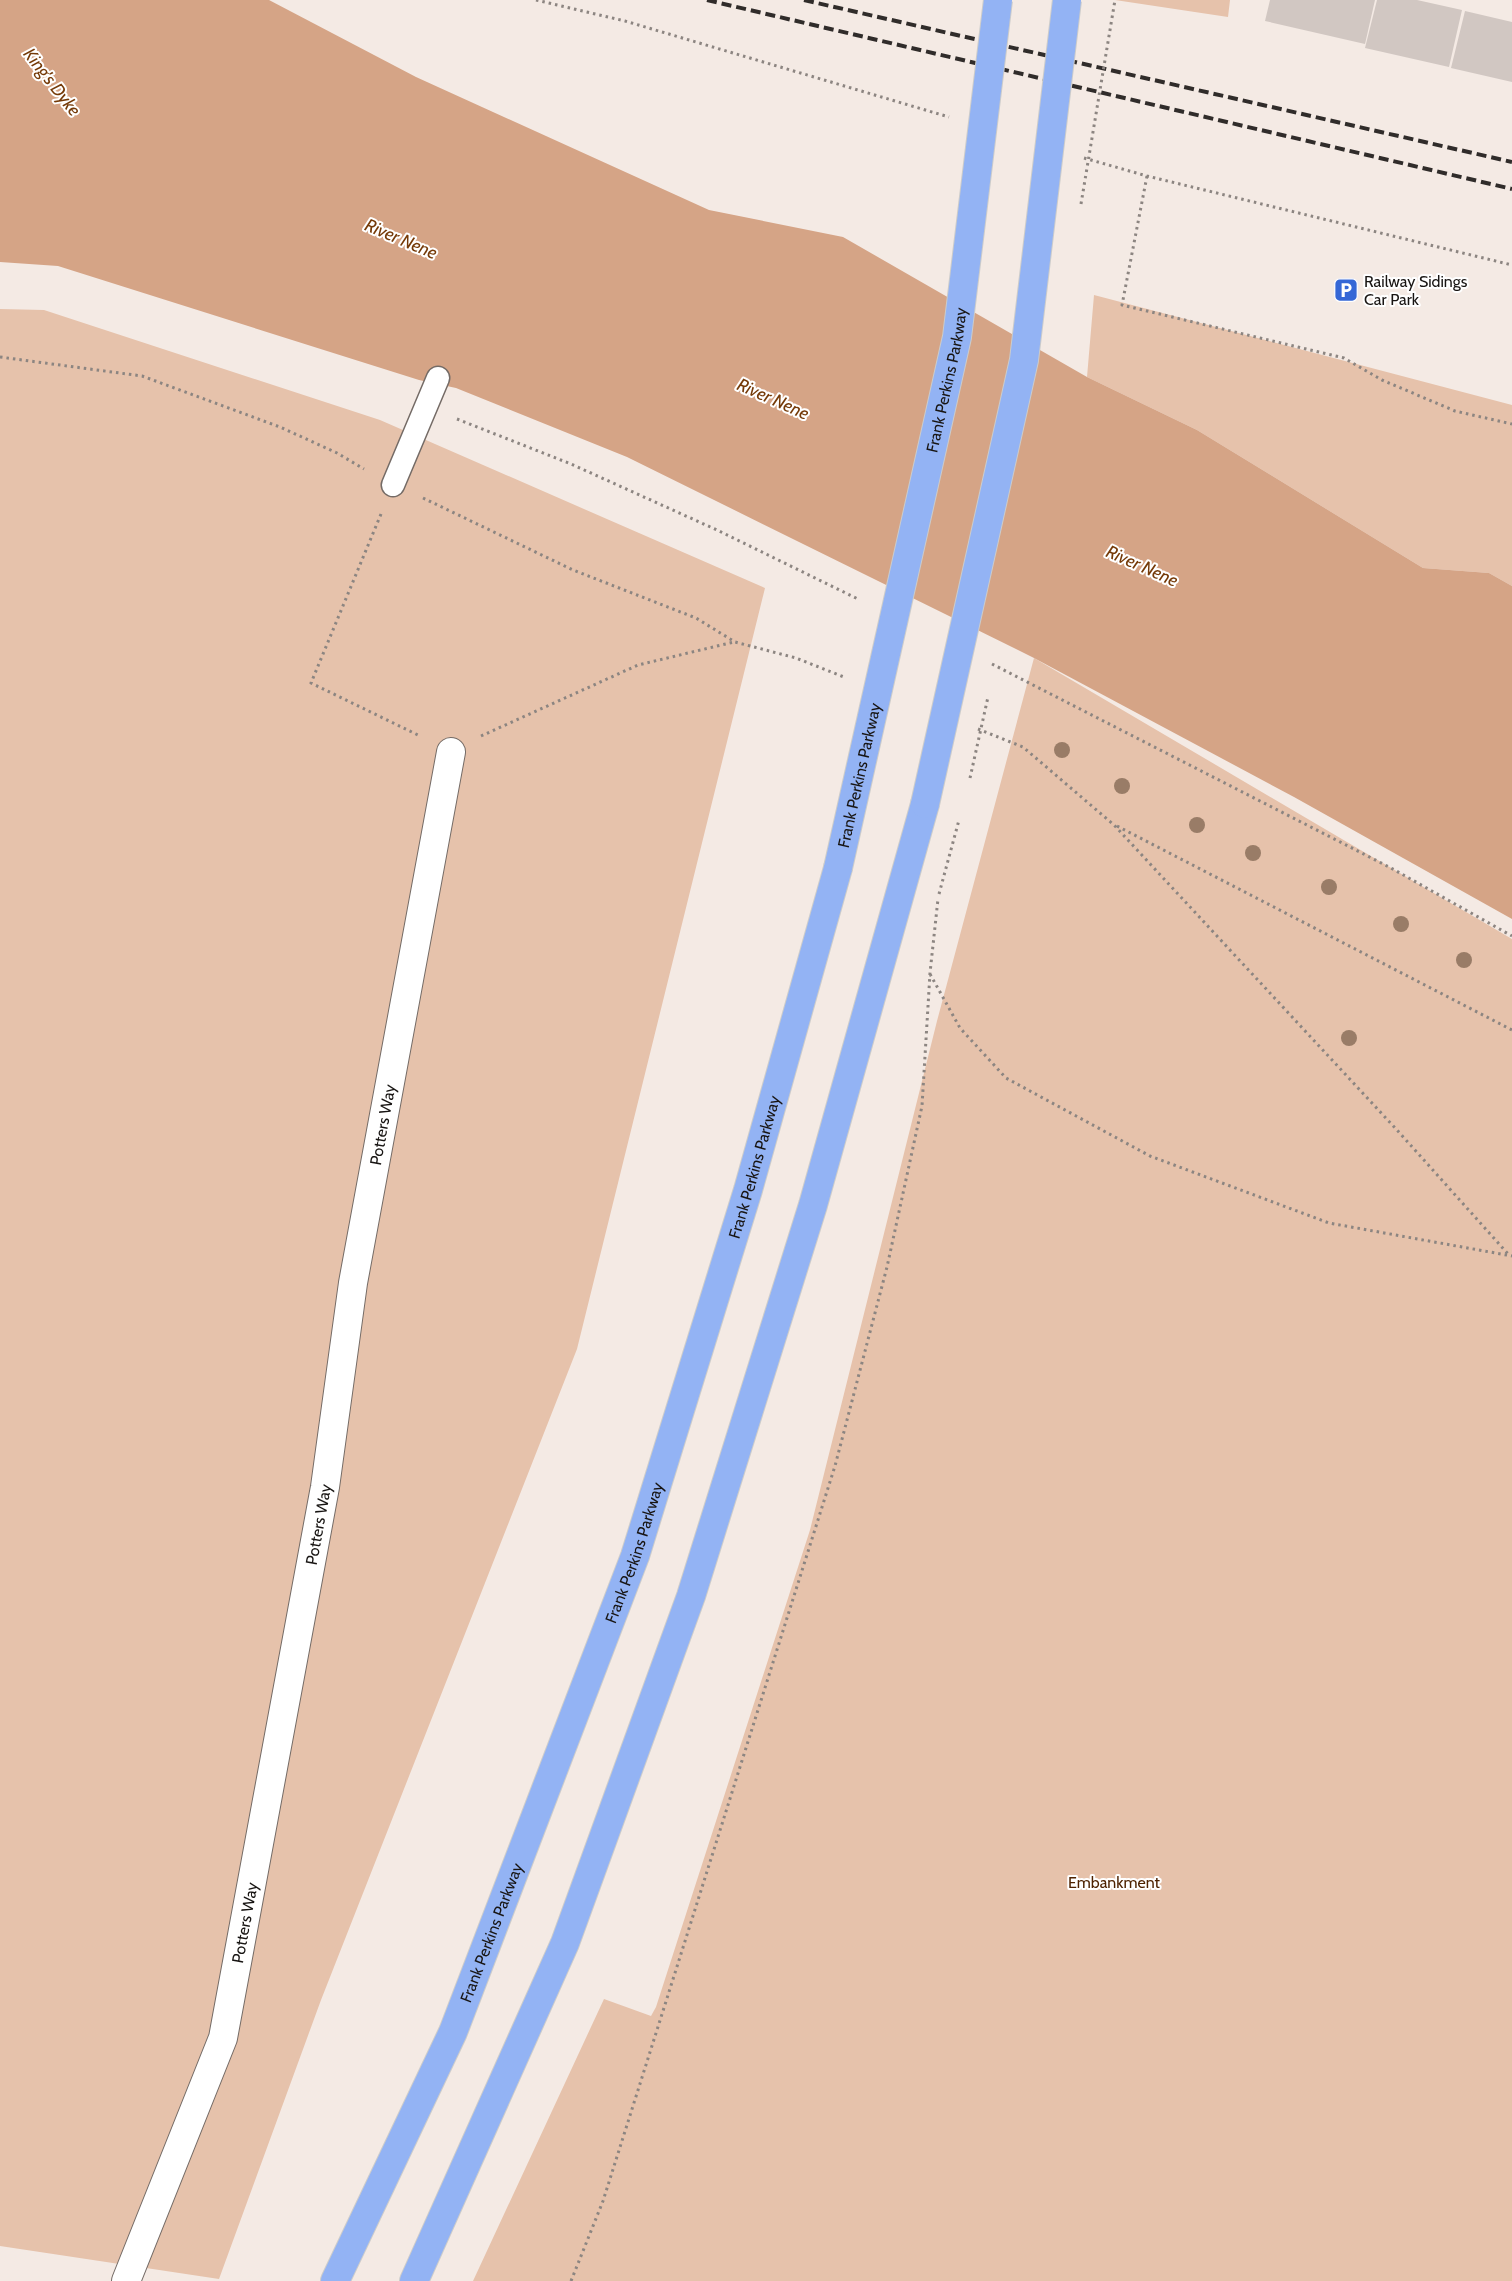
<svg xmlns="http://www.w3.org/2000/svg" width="1512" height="2281" font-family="Cabin,sans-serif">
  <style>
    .green { fill: #e6c2ab }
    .water { fill: #d5a486 }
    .building { fill: #d1c7c2 }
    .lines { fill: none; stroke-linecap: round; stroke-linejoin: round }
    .service-casing { stroke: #746b66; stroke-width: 25 }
    .minor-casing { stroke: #746b66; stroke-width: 30 }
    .trunk-casing { stroke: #cccccb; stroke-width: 30 }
    .path { stroke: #8c8581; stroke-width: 3; stroke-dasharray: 2.5 4; stroke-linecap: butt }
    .service { stroke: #fff; stroke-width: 22 }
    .minor { stroke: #fff; stroke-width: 28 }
    .trunk { stroke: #93b3f4; stroke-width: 28 }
    .rail { stroke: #302c2a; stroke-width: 4; stroke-dasharray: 10 5; stroke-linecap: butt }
    .trunk-bridge-casing { stroke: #cccccb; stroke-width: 30; stroke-linecap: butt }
    .path-bridge { stroke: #8c8581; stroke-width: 3; stroke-dasharray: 2.5 4; stroke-linecap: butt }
    .trunk-bridge { stroke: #93b3f4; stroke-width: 28 }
    .tree { fill: #997c67 }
    .labels { text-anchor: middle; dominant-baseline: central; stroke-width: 4; stroke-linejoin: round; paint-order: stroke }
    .poi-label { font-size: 16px; fill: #181513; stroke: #fff; text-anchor: start }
    .street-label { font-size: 16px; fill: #181513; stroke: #fff }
    .park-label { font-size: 16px; fill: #4e2200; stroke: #fff }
    .water-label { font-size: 18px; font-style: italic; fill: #753a08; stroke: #fff }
  </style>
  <rect width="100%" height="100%" fill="#f4eae4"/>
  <path class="green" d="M1115,0H1230L1228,17Z
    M1094,295L1512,405V586L1489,573L1423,568L1197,430L1087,377Z
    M0,309L44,310L380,420L765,588L577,1349L321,2000L219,2279L0,2246Z
    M1034,658L1512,939V2281H473L604,1999L651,2016L656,2007L810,1530L937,1021Z"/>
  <path class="water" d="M0,0H269L416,77L709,210L843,237L1087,377L1197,430L1423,568L1489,573L1512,586V919L1294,797L1034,658L627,457L456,388L419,380L58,266L0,262Z"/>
  <path class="building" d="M1270,0H1375L1365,44L1265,21Z
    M1377,0H1417L1462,10L1449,67L1365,48Z
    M1465,11L1512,22V82L1451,68Z"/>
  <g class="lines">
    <g class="service-casing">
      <path id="service" d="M393,485L438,378"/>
    </g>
    <g class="minor-casing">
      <g id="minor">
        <path id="s1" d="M126,2281L223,2038L325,1487L353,1283L451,752"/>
      </g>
    </g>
    <g class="trunk-casing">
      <g id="trunk">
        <path id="s2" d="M335,2281L453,2032L635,1556L748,1190L838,868"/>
        <path d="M414,2281L565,1943L691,1596L813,1205L925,804"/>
      </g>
    </g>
    <path class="path" d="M536,0L625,21L949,117
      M1084,158L1147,176L1512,265
      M1147,176L1122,305L1344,358L1382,380L1455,411L1512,424
      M0,357L142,376L280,427L337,453L364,469
      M457,419L571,464L717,530L860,600
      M423,498L573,570L696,618L735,642L796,658L844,677
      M381,514L311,683L420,736
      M992,664L1391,868L1512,936
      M978,729L1023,747L1114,825L1397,1130L1509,1255
      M481,736L638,665L734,642
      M1117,826L1512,1030
      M930,974L960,1028L1006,1078L1150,1156L1329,1223L1512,1256
      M571,2281L603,2201L835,1466L887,1267L922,1106L930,973L938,899"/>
    <use href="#service" class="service"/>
    <use href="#minor" class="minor"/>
    <use href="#trunk" class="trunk"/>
    <path class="rail" d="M707,0L1512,189
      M804,0L1512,162"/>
    <g class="trunk-bridge-casing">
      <g id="trunk-bridge">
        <path d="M925,804L1024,360L1067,0"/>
        <path id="s3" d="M838,868L957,337L998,0"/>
      </g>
    </g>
    <path class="path-bridge" d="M1081,204L1115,0
      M970,778L988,697
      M939,894L959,820"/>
    <use href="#trunk-bridge" class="trunk-bridge"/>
  </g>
  <g class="tree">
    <circle cx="1062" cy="750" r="8"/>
    <circle cx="1122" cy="786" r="8"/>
    <circle cx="1197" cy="825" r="8"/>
    <circle cx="1253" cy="853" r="8"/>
    <circle cx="1329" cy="887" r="8"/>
    <circle cx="1401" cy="924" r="8"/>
    <circle cx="1464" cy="960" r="8"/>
    <circle cx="1349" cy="1038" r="8"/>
  </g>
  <defs>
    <g id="parking-square" transform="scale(1.25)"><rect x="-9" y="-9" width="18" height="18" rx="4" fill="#3567d6" stroke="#fff"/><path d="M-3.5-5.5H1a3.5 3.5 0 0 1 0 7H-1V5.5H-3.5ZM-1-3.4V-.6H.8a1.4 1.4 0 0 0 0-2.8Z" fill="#fff"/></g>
  </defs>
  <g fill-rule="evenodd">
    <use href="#parking-square" x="1346" y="290"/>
  </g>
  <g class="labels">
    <g class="poi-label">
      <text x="1364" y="281">Railway Sidings<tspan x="1364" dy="18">Car Park</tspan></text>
    </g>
    <g class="street-label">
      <text stroke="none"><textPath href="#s3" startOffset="500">Frank Perkins Parkway</textPath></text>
      <text stroke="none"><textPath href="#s3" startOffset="95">Frank Perkins Parkway</textPath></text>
      <text stroke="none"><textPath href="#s1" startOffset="1189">Potters Way</textPath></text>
      <text stroke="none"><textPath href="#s2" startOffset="1192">Frank Perkins Parkway</textPath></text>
      <text stroke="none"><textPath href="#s1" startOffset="784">Potters Way</textPath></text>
      <text stroke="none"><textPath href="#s2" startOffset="788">Frank Perkins Parkway</textPath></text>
      <text stroke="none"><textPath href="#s1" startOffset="379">Potters Way</textPath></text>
      <text stroke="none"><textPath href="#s2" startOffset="382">Frank Perkins Parkway</textPath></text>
    </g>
    <g class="park-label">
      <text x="1114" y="1882">Embankment</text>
    </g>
    <g class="water-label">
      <text transform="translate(52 82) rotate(52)">King's Dyke</text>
      <text transform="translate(401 239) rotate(23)">River Nene</text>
      <text transform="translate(773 399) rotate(24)">River Nene</text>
      <text transform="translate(1142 566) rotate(24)">River Nene</text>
    </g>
  </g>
</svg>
